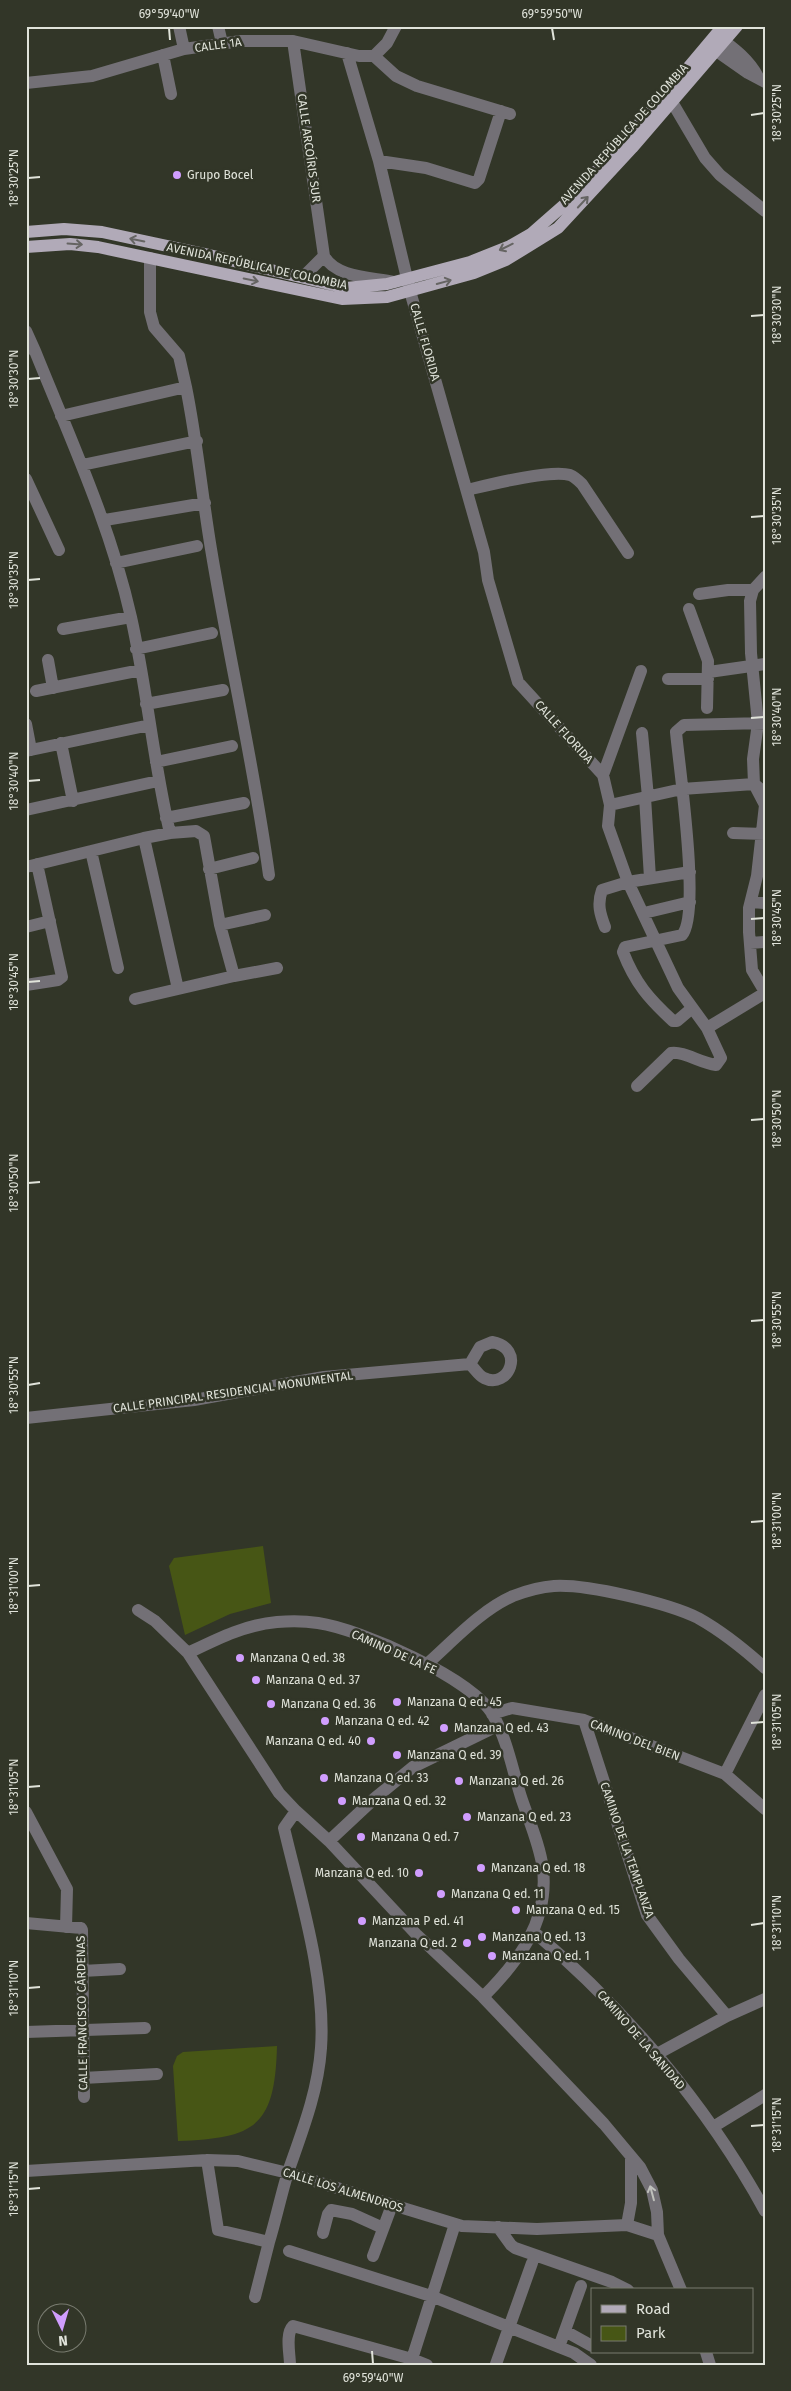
<svg xmlns="http://www.w3.org/2000/svg" width="791" height="2391" font-family="'Fira Sans',sans-serif">
  <style>
    .green { fill: #475615 }
    .lines { fill: none; stroke-linecap: round; stroke-linejoin: round }
    .minor { stroke: #737076; stroke-width: 12 }
    .major { stroke: #b1aab8; stroke-width: 12 }
    .oneway { stroke: #656462 }
    .oneway2 { stroke: #bfc0bc }
    .ticks { fill: none; stroke: #e0e3da; stroke-width: 2 }
    .poi-dot { fill: #d09dfe; stroke: #323628; stroke-width: 2 }
    .labels { text-anchor: middle; dominant-baseline: central; stroke-width: 5; stroke-linejoin: round; paint-order: stroke }
    .street-label { font-size: 12px; fill: #e0e3da; stroke: #323628 }
    .poi-label { font-size: 12px; fill: #e0e3da; stroke: #323628; text-anchor: start }
    .neatline { fill: none; stroke: #e0e3da; stroke-width: 2 }
    .ticks-label { font-size: 12px; text-anchor: middle; fill: #e0e3da }
  </style>
  <rect width="100%" height="100%" fill="#323628"/>
  <path class="green" d="M263,1546L271,1603L230,1614L185,1635L169,1566L174,1558Z
    M277,2046C275,2127 255,2138 178,2141L173,2066L177,2056L183,2052Z"/>
  <g class="lines">
    <path class="minor" d="M179,26L184,49
      M218,26L222,43
      M716,35C732,47 749,59 758,77
      M293,41L324,256C336,278 372,277 394,282
      M708,45L748,73L765,82
      M347,53L379,161L410,291L484,552L488,580L518,682L603,775L610,805L608,826L628,882L678,988L707,1028L721,1058L716,1065C700,1063 684,1051 671,1053L637,1086
      M163,55L171,94
      M374,56L396,76L417,86L510,114
      M26,83L92,76L184,49L241,41H293L359,56H374L387,43L396,26
      M665,95L672,102L705,158L720,175L765,211
      M379,161L426,168L475,183L479,179L501,111
      M150,258V312L154,327L179,356L186,387
      M304,276L324,256
      M26,331L35,351L26,345
      M35,351C70,438 110,524 131,617C147,688 153,761 170,833L196,831L204,836L220,925L234,976L135,999
      M61,416L186,387C197,441 202,495 211,549C229,658 254,765 269,875
      M82,465L197,441
      M26,479L59,550
      M467,490C488,485 551,469 570,475C575,477 578,480 582,484L628,553
      M105,520L205,503
      M116,563L197,546
      M765,577L753,590L750,601L751,653L758,723L753,759L754,784L765,805L757,876L749,908V932L752,970L765,992
      M699,594L728,590H753
      M689,609L708,661L707,708
      M63,629L131,617
      M136,649L212,633
      M48,660L53,688
      M709,672L765,664
      M668,679H708
      M36,691L141,670
      M146,704L223,690
      M26,724L31,750
      M642,733L648,797
      M61,743L73,801
      M26,751L150,725
      M156,762L232,746
      M603,775L641,671
      M645,797L650,878
      M610,805L682,789L754,784L759,788
      M26,810L158,781
      M166,818L244,803
      M733,833L765,834
      M144,838L170,833
      M91,851L118,968
      M26,867L144,838L178,989
      M209,869L253,858
      M751,902L765,903
      M644,913L690,902
      M220,925L265,915
      M26,927L50,921
      M605,927C600,914 597,904 602,890L628,882L690,872
      M750,943L765,942
      M234,976L277,968
      M26,985L58,980L62,977L37,864
      M691,1009L677,1021H673C649,999 635,983 623,952L625,947L682,935C701,914 679,766 676,732L684,725L765,723
      M707,1028L765,993
      M492,1342C526,1348 509,1390 484,1378C479,1376 475,1369 470,1364L480,1347Z
      M26,1418L194,1400L324,1377L470,1364
      M138,1610L155,1621L188,1653L279,1793L296,1811L329,1841L416,1934L483,1997L604,2124L640,2167L652,2190L657,2212L658,2235L681,2290
      M188,1653C217,1639 244,1625 277,1622C290,1621 305,1621 318,1623C360,1629 472,1678 493,1715C508,1741 513,1773 522,1800C530,1823 540,1846 543,1869C549,1922 518,1962 483,1997
      M427,1664C453,1641 481,1610 513,1596C526,1591 539,1587 554,1586C587,1584 668,1603 698,1618C723,1632 744,1649 765,1668
      M492,1714L512,1708L584,1720L725,1774L765,1809
      M584,1720L647,1915L679,1959L727,2016
      M725,1774L765,1695
      M26,1812L67,1889L66,1927
      M329,1841L375,1798L413,1767L497,1726
      M26,1923L81,1928L82,1930L84,2097
      M534,1932C626,2010 707,2105 765,2211
      M82,1971L120,1969
      M26,2032L145,2028
      M657,2054L727,2016L765,1999
      M83,2078L157,2074
      M713,2127L765,2095
      M207,2160L218,2230L269,2242L255,2297
      M26,2171L207,2160L238,2161L288,2173L462,2226L537,2229L627,2225L658,2235
      M627,2225L631,2203V2159
      M498,2227L511,2245L515,2248L612,2282L628,2290
      M323,2233L328,2214L331,2210L352,2214L383,2228
      M269,2242C276,2219 281,2195 288,2172C302,2132 318,2092 321,2048C326,1979 300,1896 284,1828L296,1811
      M289,2251L431,2296L574,2353L591,2365
      M373,2256L392,2205
      M565,2331L592,2346
      M559,2347L581,2286
      M706,2352L710,2365
      M496,2364L532,2263
      M290,2365C290,2354 285,2334 293,2326L412,2359
      M427,2365L412,2359L455,2224"/>
    <path class="major" d="M26,232L64,229L102,232L205,254L346,288L387,284L470,262L510,246L531,234L572,198L665,95L723,26
      M26,247L70,244L98,247L342,299L387,297L474,273L506,260L558,228L632,148L737,26"/>
  </g>
  <defs><path id="oneway-shaft" d="M-6 0H5M1.5-3L5.5 0L1.5 3" fill="none" stroke-width="1.6" stroke-linecap="round" stroke-linejoin="round" transform="scale(1.25)"/></defs>
  <g class="oneway">
    <use href="#oneway-shaft" transform="translate(583 202) rotate(-47)"/>
    <use href="#oneway-shaft" transform="translate(137 240) rotate(-169)"/>
    <use href="#oneway-shaft" transform="translate(75 244) rotate(4)"/>
    <use href="#oneway-shaft" transform="translate(506 247) rotate(154)"/>
    <use href="#oneway-shaft" transform="translate(251 280) rotate(12)"/>
    <use href="#oneway-shaft" transform="translate(444 282) rotate(-15)"/>
  </g>
  <use class="oneway2" href="#oneway-shaft" transform="translate(652 2193) rotate(-105)"/>
  <path class="ticks" d="M169,28L170,40M552,28L554,40M751,115L764,113M28,178L40,177M751,316L764,315M28,379L40,378M751,517L764,516M28,580L40,579M751,718L764,717M28,781L40,780M751,919L764,918M28,982L40,981M751,1120L764,1119M28,1183L40,1182M751,1321L764,1320M28,1385L40,1383M751,1522L764,1521M28,1586L40,1585M751,1723L764,1722M28,1787L40,1786M751,1925L764,1923M28,1988L40,1987M751,2126L764,2125M28,2189L40,2188M372,2351L373,2364"/>
  <g class="poi-dot">
    <circle cx="177" cy="175" r="5"/>
    <circle cx="240" cy="1658" r="5"/>
    <circle cx="256" cy="1680" r="5"/>
    <circle cx="397" cy="1702" r="5"/>
    <circle cx="271" cy="1704" r="5"/>
    <circle cx="325" cy="1721" r="5"/>
    <circle cx="444" cy="1728" r="5"/>
    <circle cx="371" cy="1741" r="5"/>
    <circle cx="397" cy="1755" r="5"/>
    <circle cx="324" cy="1778" r="5"/>
    <circle cx="459" cy="1781" r="5"/>
    <circle cx="342" cy="1801" r="5"/>
    <circle cx="467" cy="1817" r="5"/>
    <circle cx="361" cy="1837" r="5"/>
    <circle cx="481" cy="1868" r="5"/>
    <circle cx="419" cy="1873" r="5"/>
    <circle cx="441" cy="1894" r="5"/>
    <circle cx="516" cy="1910" r="5"/>
    <circle cx="362" cy="1921" r="5"/>
    <circle cx="482" cy="1937" r="5"/>
    <circle cx="467" cy="1943" r="5"/>
    <circle cx="492" cy="1956" r="5"/>
  </g>
  <g class="labels">
    <g class="street-label">
      <text transform="translate(218 45) rotate(-8)">CALLE 1A</text>
      <text transform="translate(624 134) rotate(-48)">AVENIDA REPÚBLICA DE COLOMBIA</text>
      <text transform="translate(309 148) rotate(82)">CALLE ARCOÍRIS SUR</text>
      <text transform="translate(257 266) rotate(12)">AVENIDA REPÚBLICA DE COLOMBIA</text>
      <text transform="translate(425 342) rotate(74)">CALLE FLORIDA</text>
      <text transform="translate(564 732) rotate(48)">CALLE FLORIDA</text>
      <text transform="translate(233 1392) rotate(-8)">CALLE PRINCIPAL RESIDENCIAL MONUMENTAL</text>
      <text transform="translate(394 1652) rotate(24)">CAMINO DE LA FE</text>
      <text transform="translate(635 1740) rotate(21)">CAMINO DEL BIEN</text>
      <text transform="translate(627 1850) rotate(71)">CAMINO DE LA TEMPLANZA</text>
      <text transform="translate(82 2013) rotate(-91)">CALLE FRANCISCO CÁRDENAS</text>
      <text transform="translate(641 2040) rotate(49)">CAMINO DE LA SANIDAD</text>
      <text transform="translate(343 2190) rotate(17)">CALLE LOS ALMENDROS</text>
    </g>
    <g class="poi-label">
      <text x="187" y="175">Grupo Bocel</text>
      <text x="250" y="1658">Manzana Q ed. 38</text>
      <text x="266" y="1680">Manzana Q ed. 37</text>
      <text x="407" y="1702">Manzana Q ed. 45</text>
      <text x="281" y="1704">Manzana Q ed. 36</text>
      <text x="335" y="1721">Manzana Q ed. 42</text>
      <text x="454" y="1728">Manzana Q ed. 43</text>
      <text x="361" y="1741" text-anchor="end">Manzana Q ed. 40</text>
      <text x="407" y="1755">Manzana Q ed. 39</text>
      <text x="334" y="1778">Manzana Q ed. 33</text>
      <text x="469" y="1781">Manzana Q ed. 26</text>
      <text x="352" y="1801">Manzana Q ed. 32</text>
      <text x="477" y="1817">Manzana Q ed. 23</text>
      <text x="371" y="1837">Manzana Q ed. 7</text>
      <text x="491" y="1868">Manzana Q ed. 18</text>
      <text x="409" y="1873" text-anchor="end">Manzana Q ed. 10</text>
      <text x="451" y="1894">Manzana Q ed. 11</text>
      <text x="526" y="1910">Manzana Q ed. 15</text>
      <text x="372" y="1921">Manzana P ed. 41</text>
      <text x="492" y="1937">Manzana Q ed. 13</text>
      <text x="457" y="1943" text-anchor="end">Manzana Q ed. 2</text>
      <text x="502" y="1956">Manzana Q ed. 1</text>
    </g>
  </g>
  <rect width="791" height="2391" fill="none" stroke="#323628" stroke-width="55"/>
  <rect x="591" y="2288" width="162" height="65" fill="#323628" stroke="#787b6f"/>
  <rect x="601" y="2305" width="25" height="8" fill="#b1aab8" stroke="#787b6f"/>
  <text x="636" y="2314" font-size="15" fill="#e0e3da">Road</text>
  <rect x="601" y="2326" width="25" height="15" fill="#475615" stroke="#787b6f"/>
  <text x="636" y="2338" font-size="15" fill="#e0e3da">Park</text>
  <g transform="translate(62 2328) rotate(175)"><circle r="24" fill="#323628" stroke="#787b6f"/>
  <path d="M0-4L9 19L0 12L-9 19Z" fill="#d09dfe"/>
  <text y="-8" font-size="14" font-weight="bold" text-anchor="middle" fill="#e0e3da">N</text>
  </g>
  <rect x="28" y="28" width="736" height="2336" class="neatline"/>
  <g class="ticks-label">
    <text x="169" y="18">69°59'40"W</text>
    <text x="552" y="18">69°59'50"W</text>
    <text transform="translate(777 113) rotate(-90)" y="4">18°30'25"N</text>
    <text transform="translate(14 178) rotate(-90)" y="4">18°30'25"N</text>
    <text transform="translate(777 315) rotate(-90)" y="4">18°30'30"N</text>
    <text transform="translate(14 379) rotate(-90)" y="4">18°30'30"N</text>
    <text transform="translate(777 516) rotate(-90)" y="4">18°30'35"N</text>
    <text transform="translate(14 580) rotate(-90)" y="4">18°30'35"N</text>
    <text transform="translate(777 717) rotate(-90)" y="4">18°30'40"N</text>
    <text transform="translate(14 781) rotate(-90)" y="4">18°30'40"N</text>
    <text transform="translate(777 918) rotate(-90)" y="4">18°30'45"N</text>
    <text transform="translate(14 982) rotate(-90)" y="4">18°30'45"N</text>
    <text transform="translate(777 1119) rotate(-90)" y="4">18°30'50"N</text>
    <text transform="translate(14 1183) rotate(-90)" y="4">18°30'50"N</text>
    <text transform="translate(777 1320) rotate(-90)" y="4">18°30'55"N</text>
    <text transform="translate(14 1385) rotate(-90)" y="4">18°30'55"N</text>
    <text transform="translate(777 1521) rotate(-90)" y="4">18°31'00"N</text>
    <text transform="translate(14 1586) rotate(-90)" y="4">18°31'00"N</text>
    <text transform="translate(777 1722) rotate(-90)" y="4">18°31'05"N</text>
    <text transform="translate(14 1787) rotate(-90)" y="4">18°31'05"N</text>
    <text transform="translate(777 1923) rotate(-90)" y="4">18°31'10"N</text>
    <text transform="translate(14 1988) rotate(-90)" y="4">18°31'10"N</text>
    <text transform="translate(777 2125) rotate(-90)" y="4">18°31'15"N</text>
    <text transform="translate(14 2189) rotate(-90)" y="4">18°31'15"N</text>
    <text x="373" y="2382">69°59'40"W</text>
  </g>
</svg>
